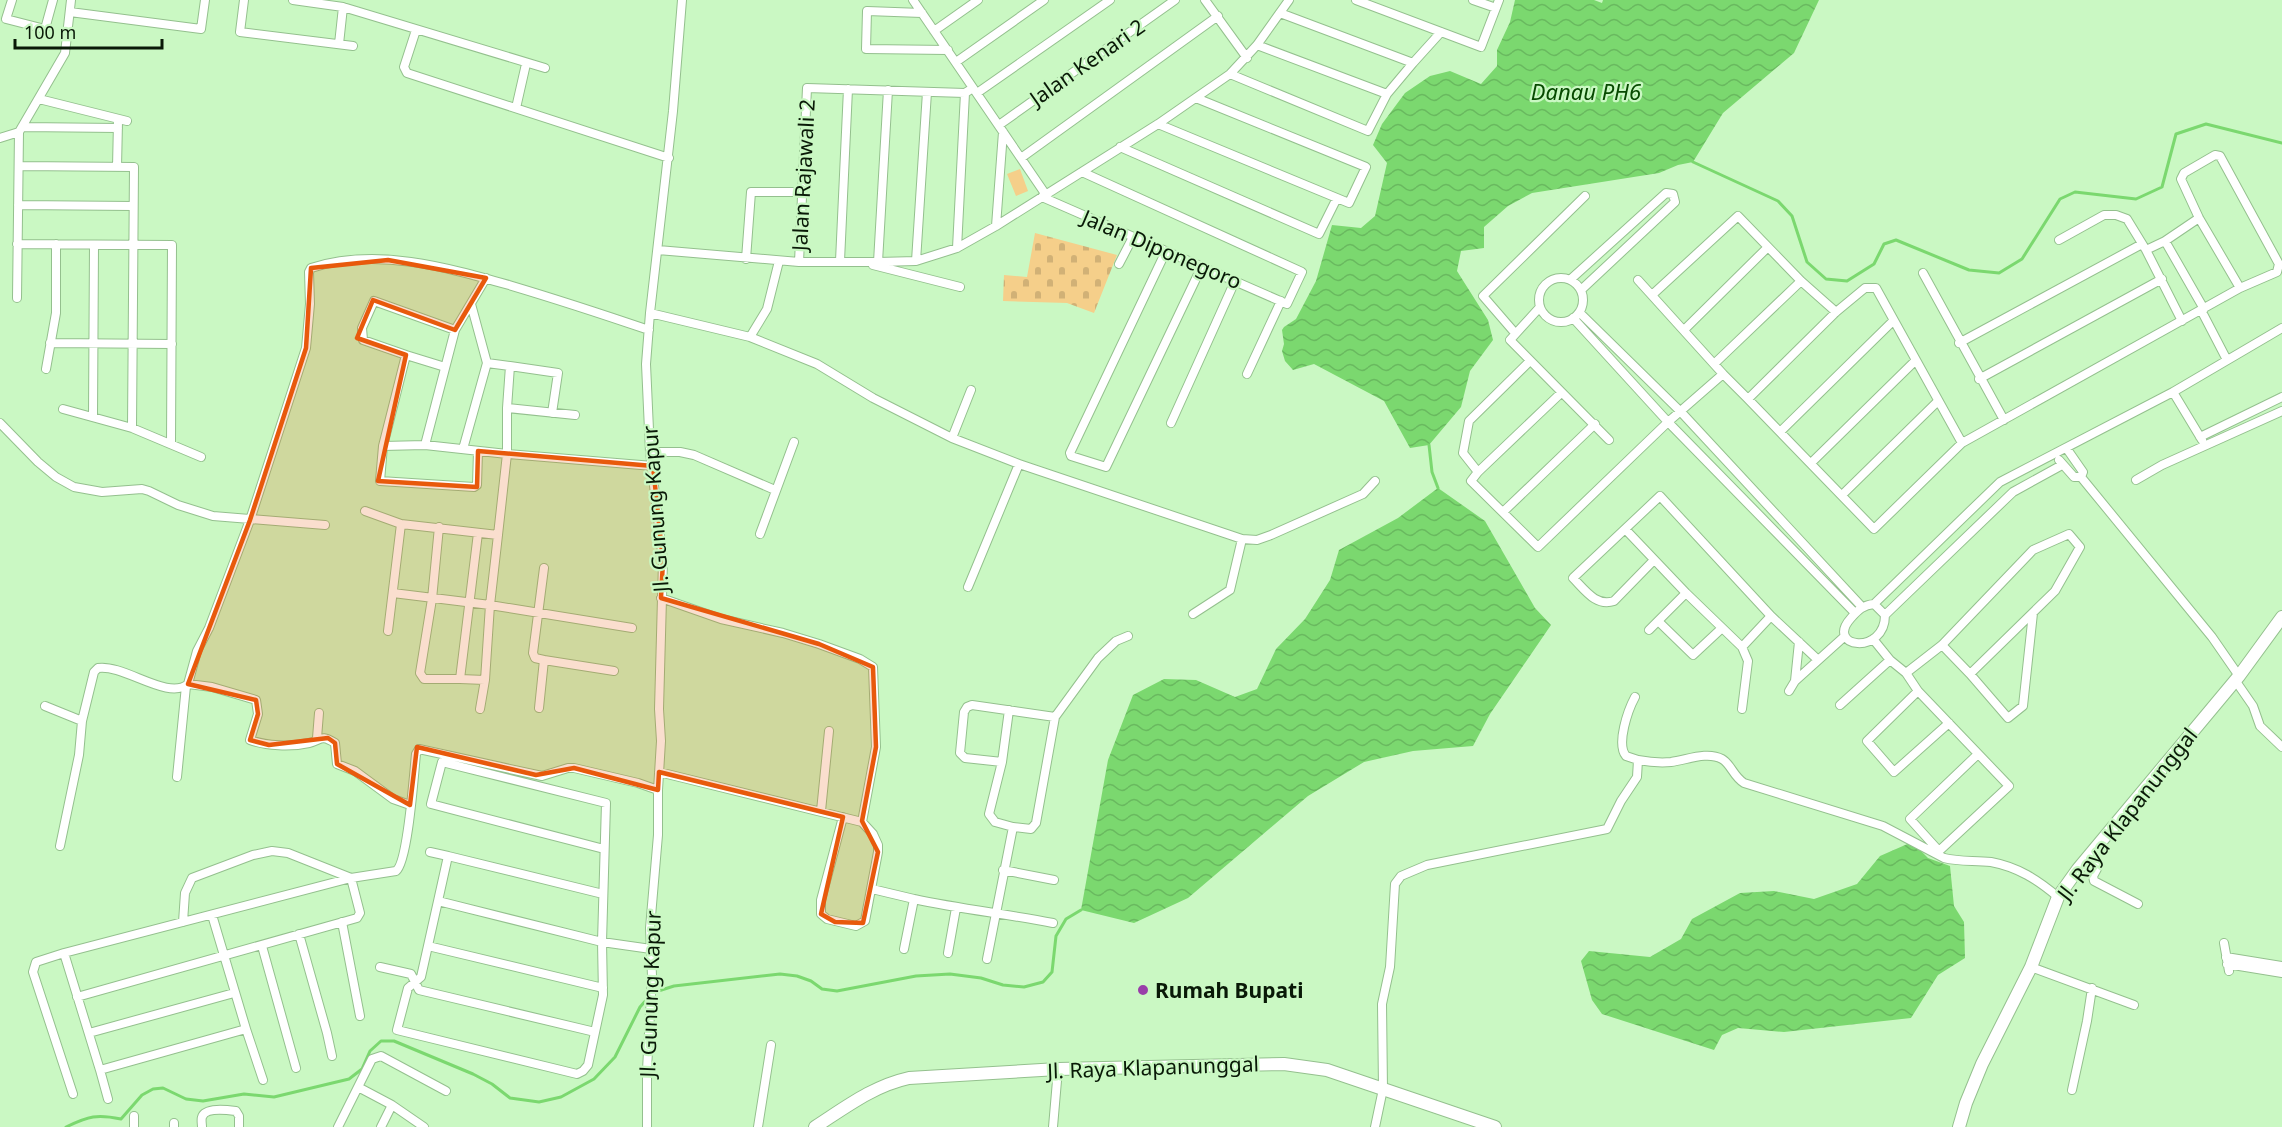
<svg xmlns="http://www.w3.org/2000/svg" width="2282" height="1127" font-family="'Noto Sans',sans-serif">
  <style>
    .grass { fill: #f5cf8a }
    .cemetery { fill: url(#cemetery-stones) }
    .water { fill: url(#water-waves) }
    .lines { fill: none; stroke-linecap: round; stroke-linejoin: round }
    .stream { stroke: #7bd86f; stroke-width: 3 }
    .street-casing { stroke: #94c08e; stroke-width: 10 }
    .secondary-casing { stroke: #94c08e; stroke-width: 14 }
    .street { stroke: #fff; stroke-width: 8 }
    .secondary { stroke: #fff; stroke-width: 12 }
    .marked { fill: #e8590c; fill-opacity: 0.2; stroke: #e8590c; stroke-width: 4.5; stroke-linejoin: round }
    .poi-dot { fill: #993ea9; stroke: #caf8c3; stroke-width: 2 }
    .labels { text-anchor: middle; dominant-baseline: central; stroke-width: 4.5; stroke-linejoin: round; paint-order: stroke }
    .street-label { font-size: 21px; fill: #091907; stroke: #caf8c3 }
    .poi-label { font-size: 21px; font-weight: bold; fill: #091907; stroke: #caf8c3; text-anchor: start }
    .water-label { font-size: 22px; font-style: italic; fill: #074a00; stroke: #caf8c3 }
  </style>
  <defs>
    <pattern id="cemetery-stones" width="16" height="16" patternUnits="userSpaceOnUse" patternTransform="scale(1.5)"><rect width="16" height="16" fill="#f5cf8a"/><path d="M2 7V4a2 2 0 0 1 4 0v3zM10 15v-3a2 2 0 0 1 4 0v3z" fill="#d1b176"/></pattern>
    <pattern id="water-waves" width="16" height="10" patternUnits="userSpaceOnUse" patternTransform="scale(1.5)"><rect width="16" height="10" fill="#7bd86f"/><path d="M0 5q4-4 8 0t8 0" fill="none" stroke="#69b95f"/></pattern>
  </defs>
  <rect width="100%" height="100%" fill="#caf8c3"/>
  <path class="grass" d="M1020,169L1028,191L1016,196L1007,174Z"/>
  <path class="cemetery" d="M1035,233L1117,255L1094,313L1067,303L1003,301L1004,275L1027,277Z"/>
  <path class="water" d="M1515,0H1594L1602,3L1603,0H1819L1794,53L1723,113L1693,162L1678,165L1659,173L1532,193L1508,206L1484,227V248L1461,251L1457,271L1488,320L1493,340L1470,371L1461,407L1429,445L1410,448L1384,401L1314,364L1293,370L1285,361L1282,351L1284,344L1282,330L1284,327L1296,319L1316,281L1332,225L1361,228L1375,216L1387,163L1373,145L1382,124L1405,93L1430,76L1450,71L1481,84L1497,66V50L1510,22Z
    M1438,488L1485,521L1535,608L1551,625L1490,714L1473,746L1413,751L1364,762L1308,796L1188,898L1134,923L1081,910L1108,760L1133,695L1164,679L1196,680L1235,697L1257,689L1276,649L1305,619L1330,580L1339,550L1398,518Z
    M1912,842L1928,858L1950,866L1954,906L1964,922L1965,958L1938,975L1911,1018L1784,1032L1738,1028L1722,1035L1714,1050L1602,1014L1592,1000L1581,961L1589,951L1650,957L1681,939L1692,919L1740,893L1774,891L1814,899L1857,884L1880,856Z"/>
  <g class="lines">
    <path class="stream" d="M1693,162L1778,201L1792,216L1807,262L1826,279L1847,281L1874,264L1884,244L1896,240L1969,270L1999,273L2022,259L2060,199L2075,192L2136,199L2162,187L2176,134L2206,124L2282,143
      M1429,445L1432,472L1438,488
      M652,993L674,986L780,974L797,976L811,981L822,989L837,991L916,976L950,974L981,978L1003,985L1024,987L1043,982L1052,972L1056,936L1066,919L1081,910
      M66,1127C89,1116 97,1114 121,1119L142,1095L153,1089L163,1088L186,1099L203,1101L244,1094L274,1097L349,1079L362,1069L370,1051L381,1041H394L473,1074L492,1084L510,1098L539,1102L561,1097L594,1079L615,1057L640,1007L648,998"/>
    <g class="street-casing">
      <path id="street" d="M12,0L6,19L45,29L53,0
        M244,0L240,32L353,46
        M293,0L343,7L545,68
        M913,0L1046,195
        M1205,0L1247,58
        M1356,0L1481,47L1499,0
        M1473,0L1496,8
        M70,12L201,29L205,0
        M922,13L867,11L866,49L948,50
        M1280,13L1413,63L1441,32
        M416,30L404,67L407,73L669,158
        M934,31L978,0
        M339,44L343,7
        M956,62L1044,0
        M1230,74L1368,131L1387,94L1257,45
        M977,93L1110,0
        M1387,94L1413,63
        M39,99L127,121
        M516,108L526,64
        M1158,124L1349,203L1366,167L1196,98
        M999,125L1175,0
        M22,127L118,128
        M0,138L19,132
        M1120,147L1319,234L1337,198
        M1021,158L1218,16
        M19,166L134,167L132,428
        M117,167L118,122
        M1042,197L1287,304L1302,272L1082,172
        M18,205L133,206
        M2199,218L2165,241L2204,309
        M996,226L1003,132
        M2059,240L2104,215H2116L2127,219L2146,250L2182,321
        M17,244L172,245L171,444
        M957,248L965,93
        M658,250L799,262H878L916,261L957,248L996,226L1158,124L1230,74L1257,45L1289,0
        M2146,250L2165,241
        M1166,251L1070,453L1071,456L1106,467L1202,266
        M746,259L751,192H801
        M840,261L848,89
        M916,261L927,92
        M799,262L807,88L965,93L973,88
        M878,262L888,90
        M1119,264L1133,237
        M873,265L960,287
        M1923,273L2004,420
        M1539 300a22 22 0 1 1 44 0a22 22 0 1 1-44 0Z
        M1571,279L1666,193L1673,194L1675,202L1581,290
        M1638,280L1723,374L1748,399L1836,312L1865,288H1876L1962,443L2240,288L2277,272L2279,264L2220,156L2215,155L2184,173L2181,179L2199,218L2240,288
        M1652,295L1738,216L1801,281L1836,312
        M17,298L19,132L65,53L71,0
        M1540,307L1510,340L1609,440
        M2201,310L2227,360
        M650,313L750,337L817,364L873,398L952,438L1019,464L1242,539L1257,540L1271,535L1363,494L1375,481
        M1580,313L1681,412L1862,607
        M1573,318L1668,422L1855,613
        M1684,330L1768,247
        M1515,333L1483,296L1585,196
        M750,337L767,309L779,261
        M50,343L172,344
        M1959,343L2142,244
        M406,355L445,367
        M1714,364L1801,281
        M510,366L558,373L552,413
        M46,369L56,313V244
        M1247,374L1281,301
        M1979,379L2162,279
        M2173,392L2202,440
        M1561,393L1478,472L1471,481L1538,547L1668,422L1723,374
        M1748,399L1874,529L1962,443
        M507,408L575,415
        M63,409L132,428L201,457
        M93,417L94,245
        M0,423L38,462L56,477L74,487L102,492L142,489L149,491L178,505L213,516L325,525
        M1171,423L1235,281
        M1780,432L1893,321
        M2200,437L2282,397
        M952,438L971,390
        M425,445L455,330
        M383,446L425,445L507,454V408L510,366L487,363
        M463,449L487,363L471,304
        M2067,449L2083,472L2081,477L2212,637L2239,676
        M478,451L477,485L474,487L380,481L383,446L406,355L363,340L362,328L374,301L455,330L486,278
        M650,452H680L694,455L775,490
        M2059,460L2074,477H2081
        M1811,463L1915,361
        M1478,472L1463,453L1469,421L1530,361
        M2136,480L2162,465L2282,411
        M1842,495L1937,402
        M365,511L401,524L498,535L490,605L393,593
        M1503,512L1595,424
        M439,527L432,599L420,673L424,679H460
        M1626,530L1686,593L1742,647L1748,661L1742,709
        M478,533L460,679L485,680
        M760,534L794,442
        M498,535L507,454L653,466
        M1654,560L1614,601C1596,607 1585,590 1573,578L1660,496L1771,616L1817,659
        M968,587L1019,464
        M661,598L721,619L783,633L819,644L860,659L873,667L876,747L862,822
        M1874,604L1885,615C1885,656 1824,648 1851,618C1858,610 1863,605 1874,604L2000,482L2173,392L2282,328
        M1193,614L1230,590L1242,539
        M1885,615L2013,492L2062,465
        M1658,621L1693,655L1722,628
        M1649,630L1686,593
        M388,631L401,524
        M1873,639L1890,660L1906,673L1918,691L2009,786L1939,851L1910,819L1978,754
        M1799,642L1795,681L1845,636
        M1742,647L1771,616
        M544,660L614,671
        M1906,673L1942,645L2033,550L2069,534L2080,547L2055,591L1970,674L1942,645
        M1970,674L2008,718L2023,706L2033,613
        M2235,680L2253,706L2260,726L2282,747
        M188,684L212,687L256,700L258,714L250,740C266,746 291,747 309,743C322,740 320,734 335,743L337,764L355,771L393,799L410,805
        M1789,691L1795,681
        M1918,691L1867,741L1894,772L1949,723
        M1635,697C1628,710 1616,744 1626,756L1638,760
        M1840,705L1890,660
        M45,706L82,721
        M539,708L544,660L535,658L533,653L544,568
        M480,709L485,680L490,605L632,628
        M317,738L319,713
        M1002,762L1009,710
        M659,772L862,822L873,834L878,845V852L865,921L856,926L827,919L821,914V900L843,817
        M177,777L186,686
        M821,811L829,731
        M1013,827L1031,829L1036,823L1055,717L1098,658L1116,641L1128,636
        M60,846L79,755L82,721L94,672L98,668C124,664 168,701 188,684L197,651L209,628L250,520L306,348L310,304L309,272L311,268C376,247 446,267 509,285C556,299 602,314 649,330
        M430,852L448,856
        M2084,862L2098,863L2099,865L2093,876L2094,881L2138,904
        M1003,870L1054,880
        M872,889L914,899
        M603,894L448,856L438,901L602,942L651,949
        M438,901L421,977L408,988L397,1030L577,1074L583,1071L588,1065L603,995L602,942L606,803L442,762L431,804L604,849
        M342,922L360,1016
        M299,934L327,1033L332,1056
        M2224,943L2229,971
        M262,946L296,1068
        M428,946L603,988
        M904,949L914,899C960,909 1007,914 1053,923
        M64,953L100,1070L246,1029L212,915
        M948,953L956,908
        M2226,957L2282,966
        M987,959L1013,827L995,822L989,814L1002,762L965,758L960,753L964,712L967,707L972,705L1055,717
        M2227,964L2282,973
        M380,967L411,974L419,990L595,1032
        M2031,967L2134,1005
        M77,997L357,918L360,913L351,878L288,853L272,851L253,855L192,878L185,893L183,922
        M246,1029L263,1080
        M89,1033L234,993
        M100,1070L108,1099
        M358,1087L392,1105L424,1127
        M2072,1090L2087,1021L2092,988
        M73,1094L33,972L36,962L64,953L351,878L396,871C408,862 414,773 416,754L419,749L542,776L568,768H574L638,783L658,790
        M134,1116V1127
        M174,1123V1127
        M202,1127C202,1124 201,1120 202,1117C205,1107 228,1110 236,1111L239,1116V1127
        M338,1127L372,1059L381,1056L446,1091
        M381,1127L392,1105
        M647,1127V1070L652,976L650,928L658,835V790L661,741L659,709L663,561L650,452L646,364L650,313L673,111L682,0
        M758,1127L771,1045
        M1053,1127L1058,1069
        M1375,1127L1383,1089L1382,1004L1390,967L1395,884L1401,876L1427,865L1607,829L1621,801L1637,777L1638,760C1649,762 1660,763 1671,762C1687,760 1707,751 1722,759C1731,764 1733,776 1744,783L1883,826L1944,858C1960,862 1975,860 1991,862C2018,867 2038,880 2058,897"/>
    </g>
    <g class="secondary-casing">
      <path id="secondary" d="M815,1127C846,1107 873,1086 909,1078L1058,1069L1284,1064L1327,1070L1495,1127
        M1959,1127L1966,1103L1982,1064L2031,967L2058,897L2078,869L2239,676L2282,617"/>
    </g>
    <use href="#street" class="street"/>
    <use href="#secondary" class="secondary"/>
  </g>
  <path class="marked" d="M388,260L486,278L455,330L373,300L357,338L406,355L378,481L477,487L478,451L653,466L663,561L661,598L819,644L873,667L876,747L862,821L878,852L863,923L835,922L821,914L843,817L659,772L658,790L574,768L536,775L417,747L410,805L337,764L335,743L328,738L269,745L250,740L258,714L256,700L188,684L250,520L306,348L311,268Z"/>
  <circle class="poi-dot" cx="1143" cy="990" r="6"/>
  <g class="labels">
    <g class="street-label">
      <text transform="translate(1087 62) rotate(-35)">Jalan Kenari 2</text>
      <text transform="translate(803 175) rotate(-87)">Jalan Rajawali 2</text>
      <text transform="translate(1162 249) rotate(23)">Jalan Diponegoro</text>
      <text transform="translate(655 509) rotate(-94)">Jl. Gunung Kapur</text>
      <text transform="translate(2127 814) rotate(-52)">Jl. Raya Klapanunggal</text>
      <text transform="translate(650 994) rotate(-88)">Jl. Gunung Kapur</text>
      <text transform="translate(1153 1067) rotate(-2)">Jl. Raya Klapanunggal</text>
    </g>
    <g class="poi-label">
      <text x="1155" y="990">Rumah Bupati</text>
    </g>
    <g class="water-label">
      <text x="1586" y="91">Danau PH6</text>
    </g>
  </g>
  <path d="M15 39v9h147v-9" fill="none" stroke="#091907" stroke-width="3"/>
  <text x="24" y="39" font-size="18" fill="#091907" stroke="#caf8c3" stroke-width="4.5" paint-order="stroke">100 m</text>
</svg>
